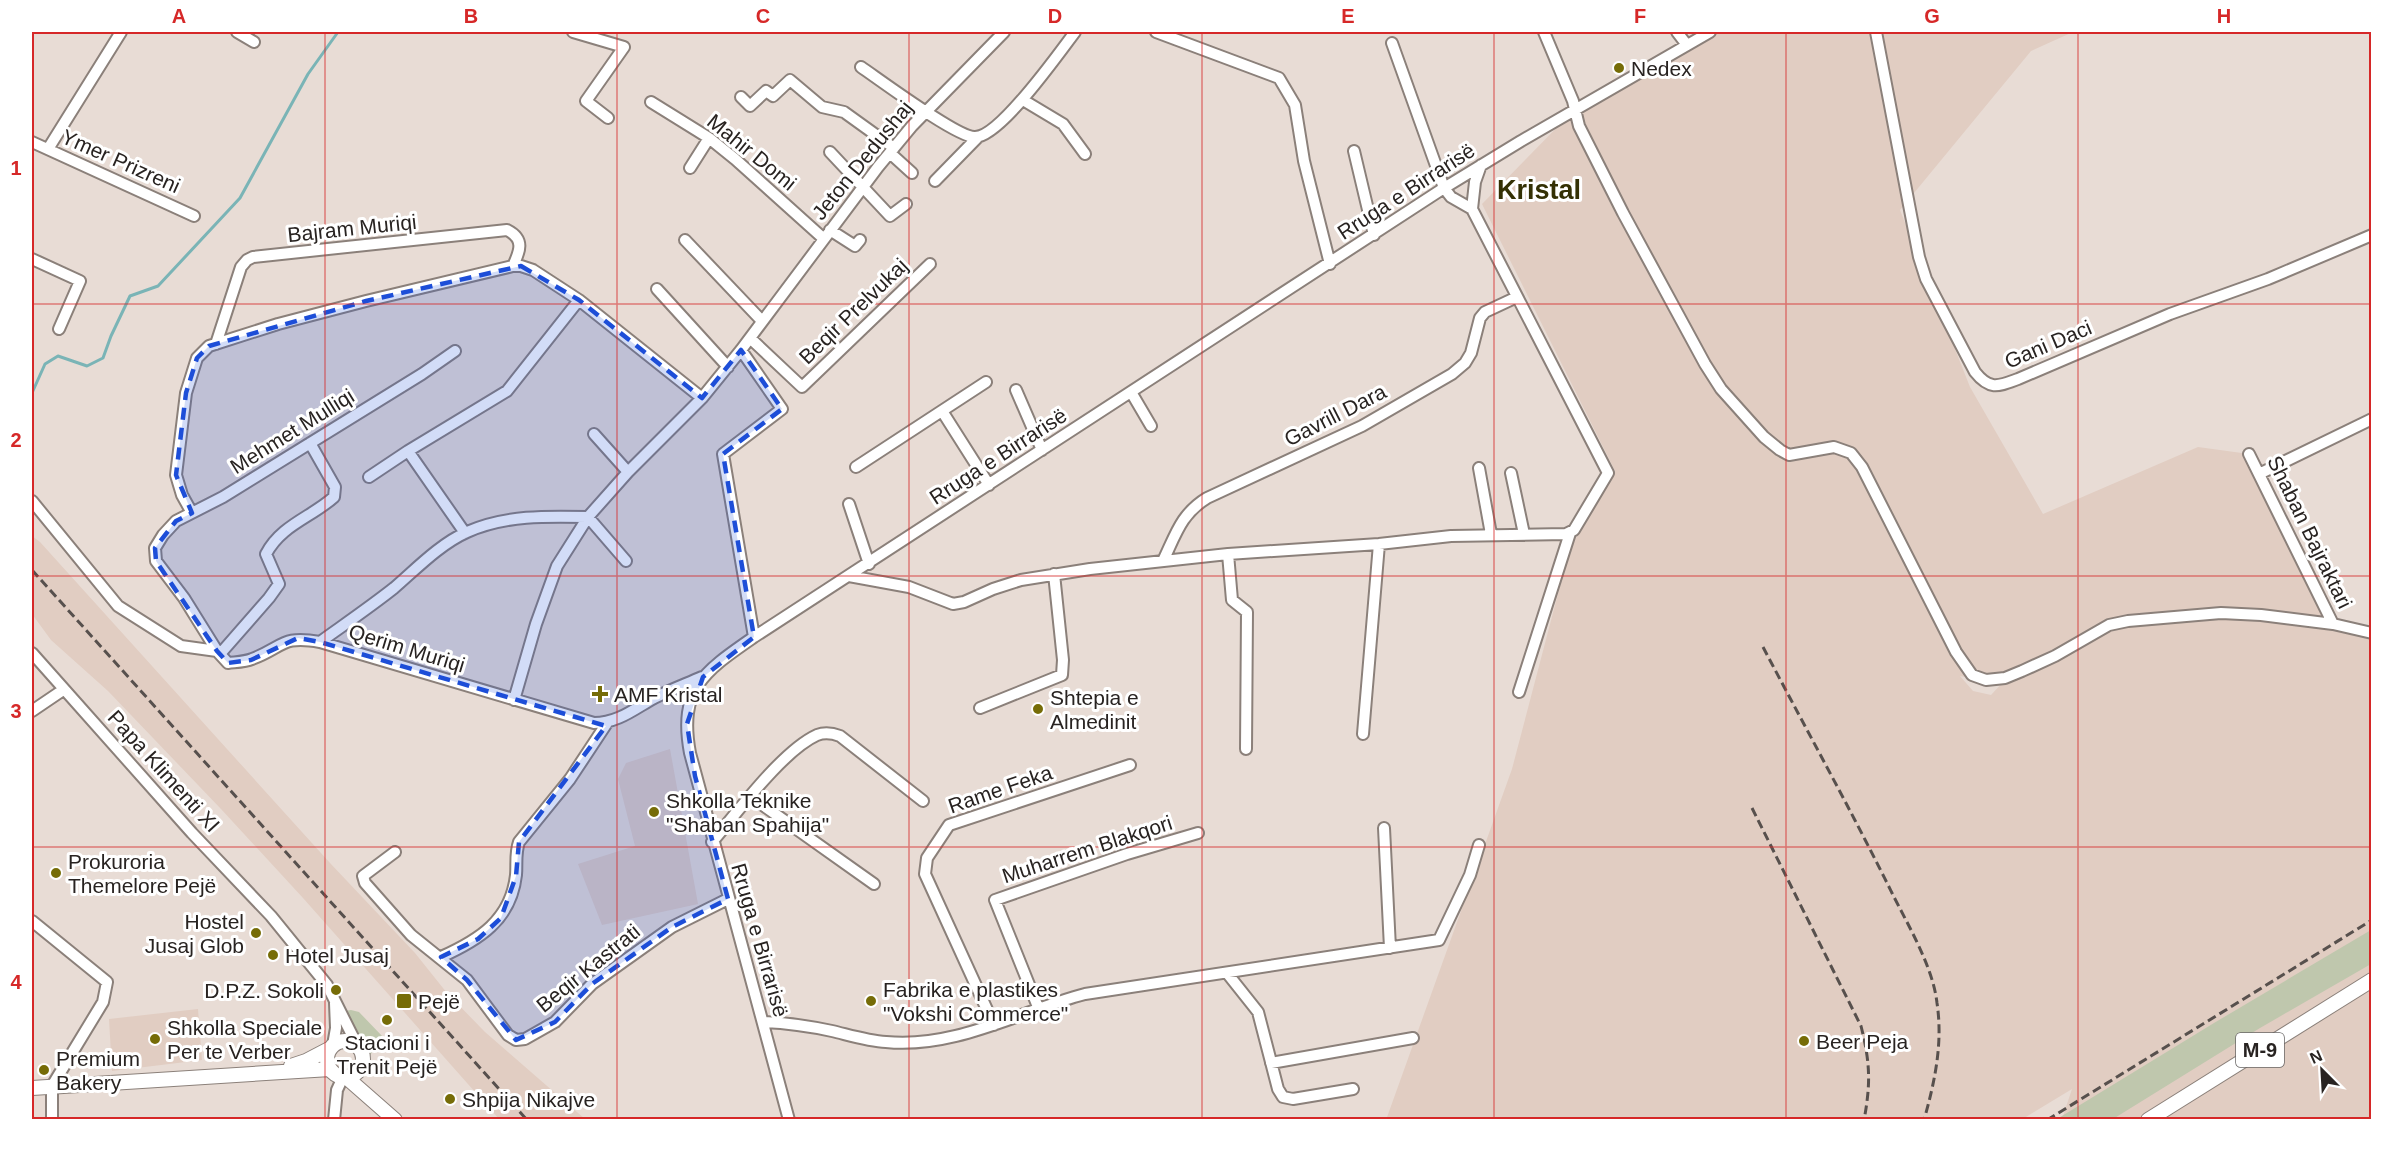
<svg xmlns="http://www.w3.org/2000/svg" width="2403" height="1151" font-family="Helvetica,sans-serif">
  <style>
    .built { fill: #e1cdc2; fill-rule: evenodd }
    .green { fill: #bfc7ad }
    .lines { fill: none; stroke-linecap: round; stroke-linejoin: round }
    .stream { stroke: #7ab4b6; stroke-width: 3 }
    .minor-casing { stroke: #8b807a; stroke-width: 14 }
    .major-casing { stroke: #8b807a; stroke-width: 16 }
    .minor { stroke: #fff; stroke-width: 10 }
    .major { stroke: #fff; stroke-width: 14 }
    .rail { stroke: #57504d; stroke-width: 3; stroke-dasharray: 9 4.5; stroke-linecap: butt }
    .marked { fill: #1d4ed8; fill-opacity: 0.2; stroke: #1d4ed8; stroke-width: 4.5; stroke-dasharray: 12 8; stroke-linejoin: round }
    .grid { fill: none; stroke: #d62828; stroke-width: 1.5; stroke-opacity: 0.55 }
    .poi-dot { fill: #766c07; stroke: #fff; stroke-width: 2 }
    .labels { text-anchor: middle; dominant-baseline: central; stroke-width: 6; stroke-linejoin: round; paint-order: stroke }
    .shield { fill: #fff; stroke: #686564; stroke-width: 1.5 }
    .shield-label { font-size: 20px; font-weight: bold; fill: #282321 }
    .poi-label { font-size: 21px; fill: #282321; stroke: #fff; text-anchor: start }
    .street-label { font-size: 21px; fill: #282321; stroke: #fff }
    .district-label { font-size: 27px; font-weight: bold; fill: #343004; stroke: #fff }
    .neatline { fill: none; stroke: #d62828; stroke-width: 2 }
    .grid-label { font-size: 20px; text-anchor: middle; font-weight: bold; fill: #d62828 }
  </style>
  <rect width="100%" height="100%" fill="#e8dcd5"/>
  <path class="built" d="M1710,32H2073L2031,51L1900,210L1970,387L2043,514L2198,447L2249,454L2333,624L2371,633V1119H2062L2072,1089L2021,1120H1386L1512,769L1570,548L1615,471L1482,204L1575,109ZM1960,676L1971,678L2004,681L1991,695L1973,691Z
    M32,536L40,542L330,863L415,953L447,993L485,1032L585,1119H499L303,898L221,809L108,691L51,640L32,614Z
    M670,749L698,904L602,925L578,864L635,846L618,779L626,763Z
    M198,1009L202,1060L112,1071L109,1019Z"/>
  <path class="green" d="M2371,930V964L2260,1028L2113,1119H2057L2214,1023Z
    M351,1010L359,1012L383,1037L368,1058L345,1011Z"/>
  <g class="lines">
    <path class="stream" d="M32,393L45,364L58,356L87,366L103,358L111,336L130,296L158,286L240,198L308,74L338,32"/>
    <g class="minor-casing">
      <path id="minor" d="M237,32L254,42
        M573,32L624,47L586,101L608,118
        M1156,32L1279,78L1295,105L1304,161L1330,264
        M1544,32L1573,101L1579,126L1623,213L1705,364L1721,389L1764,437L1780,450L1789,455L1834,447L1851,453L1862,467L1956,652L1972,675L1986,680L2005,678L2022,671L2055,656L2109,625L2128,621L2221,613L2261,615L2333,624
        M1677,32L1687,45
        M1876,32L1919,257L1926,279L1975,372C1990,391 1999,386 2018,379L2170,314L2268,279L2372,235
        M861,67C880,80 958,138 975,137C1000,137 1059,53 1075,32
        M741,97L750,106L766,91L773,96L790,80L822,107L844,112L894,148
        M1023,100L1063,124L1085,154
        M651,102L709,138L735,159L824,239
        M32,142L194,216
        M48,149L121,32
        M1354,151L1374,235
        M830,152L890,216L906,204
        M890,153L912,173
        M690,168L709,138
        M935,181L977,138
        M1472,209L1475,182L1481,165
        M830,230L855,246L860,240
        M685,240L762,321
        M32,259L80,281L59,329
        M657,289L728,367
        M750,338L802,387L930,264
        M216,344L241,267L247,260L253,257L507,230C525,239 520,251 513,266
        M741,350L782,409L723,454L754,637
        M455,351L422,374L223,497L176,521L163,535L155,548L156,561L184,598L217,651L228,663C236,662 245,662 252,659C284,647 281,635 320,642L594,723C618,723 634,709 654,698C670,690 686,684 702,677
        M1016,390L1042,450
        M1131,392L1151,426
        M942,411L989,485
        M594,434L628,472
        M408,451L507,391L579,300
        M2249,454L2333,624L2372,633
        M856,467L986,382
        M1479,468L1491,534
        M1511,473L1524,534
        M2259,474L2372,419
        M369,477L408,451L465,533
        M32,501L118,606L181,646L217,651
        M849,504L869,564
        M192,513L182,495L176,475L186,393L197,358L209,346L278,324L366,301L513,266H521L533,270L579,300L702,398
        M1228,554L1232,600L1247,612L1246,749
        M1163,561C1176,534 1181,514 1207,498L1362,426L1452,374L1465,363L1471,353L1480,318L1485,312L1517,297
        M849,576L909,587L953,604L964,602L993,589L1021,580L1090,569L1228,554L1379,544L1451,536L1566,534L1574,530L1608,473L1472,209L1451,197L1444,188L1392,43
        M320,642C345,624 370,607 394,588C416,569 440,544 467,532C505,515 547,516 588,517L626,561
        M32,653L192,833L271,916L327,985L357,1045
        M220,654L269,598L279,584L266,554C281,525 312,517 334,497L335,487L310,443
        M1519,692L1570,533
        M514,700L536,624L557,566L588,517L628,472L702,398L741,350L878,167L912,126L1004,32
        M980,708L1062,675L1063,660L1054,574
        M32,711L63,690
        M1363,734L1379,544
        M750,796L874,884
        M1384,828L1390,948
        M712,842C737,813 782,751 817,735C825,732 832,733 840,736L923,801
        M395,852L363,876L365,883L411,935L467,980L508,1035L516,1040L525,1039L555,1022L592,984L672,927L728,899
        M32,921L107,982L103,1002L52,1086V1120
        M441,957C479,940 511,920 516,875C517,864 515,853 519,842L570,779L607,723
        M1227,973L1258,1012L1278,1089L1283,1097L1293,1099L1353,1089
        M1038,1007L995,900L1127,854L1198,833
        M764,1022C787,1023 809,1026 832,1031C849,1035 868,1041 886,1042C955,1049 1020,1011 1085,994L1439,940L1470,875L1479,845
        M994,1025L925,874L927,858L949,825L1130,765
        M333,1045L336,1028L335,1003
        M1271,1063L1413,1038
        M334,1120L337,1090L343,1077
        M789,1120L690,753C678,688 705,671 754,637L1444,188L1521,141L1710,32"/>
    </g>
    <g class="major-casing">
      <path id="major" d="M327 1059a18 18 0 1 1 36 0a18 18 0 1 1-36 0Z
        M291,1066L306,1061L329,1049
        M346,1077L395,1120
        M32,1088L330,1069
        M2148,1120L2372,980"/>
    </g>
    <use href="#minor" class="minor"/>
    <use href="#major" class="major"/>
    <path class="rail" d="M32,570L527,1120
      M1763,647C1806,729 1851,810 1892,893C1908,925 1933,967 1937,1003C1943,1043 1935,1081 1924,1120
      M1752,808L1861,1026C1870,1062 1871,1083 1864,1120
      M2047,1120L2372,920"/>
  </g>
  <path class="marked" d="M521,266L579,300L702,398L741,350L782,409L723,454L754,637L703,677L687,724L695,776L728,899L672,927L592,984L555,1022L516,1040L467,980L441,957L478,939L501,918L516,876L519,842L606,726L320,642L298,638L251,660L228,663L217,651L156,561L155,548L176,521L192,513L176,475L186,393L197,358L209,346L366,301Z"/>
  <path class="grid" d="M325,32V1120M617,32V1120M909,32V1120M1202,32V1120M1494,32V1120M1786,32V1120M2078,32V1120M32,304H2372M32,576H2372M32,847H2372"/>
  <g class="poi-dot">
    <circle cx="1619" cy="68" r="6"/>
    <path d="M597 685h6v6h6v6h-6v6h-6v-6h-6v-6h6z"/>
    <circle cx="1038" cy="709" r="6"/>
    <circle cx="654" cy="812" r="6"/>
    <circle cx="56" cy="873" r="6"/>
    <circle cx="256" cy="933" r="6"/>
    <circle cx="273" cy="955" r="6"/>
    <circle cx="336" cy="990" r="6"/>
    <rect x="396" y="993" width="16" height="16" rx="3"/>
    <circle cx="871" cy="1001" r="6"/>
    <circle cx="387" cy="1020" r="6"/>
    <circle cx="155" cy="1039" r="6"/>
    <circle cx="1804" cy="1041" r="6"/>
    <circle cx="44" cy="1070" r="6"/>
    <circle cx="450" cy="1099" r="6"/>
  </g>
  <g class="labels">
    <rect class="shield" x="2236" y="1033" width="48" height="34" rx="4.5"/>
    <g class="shield-label">
      <text x="2260" y="1050">M-9</text>
    </g>
    <g class="poi-label">
      <text x="1631" y="68">Nedex</text>
      <text x="614" y="694">AMF Kristal</text>
      <text x="1050" y="697">Shtepia e<tspan x="1050" dy="24">Almedinit</tspan></text>
      <text x="666" y="800">Shkolla Teknike<tspan x="666" dy="24">"Shaban Spahija"</tspan></text>
      <text x="68" y="861">Prokuroria<tspan x="68" dy="24">Themelore Pejë</tspan></text>
      <text x="244" y="921" text-anchor="end">Hostel<tspan x="244" dy="24">Jusaj Glob</tspan></text>
      <text x="285" y="955">Hotel Jusaj</text>
      <text x="883" y="989">Fabrika e plastikes<tspan x="883" dy="24">"Vokshi Commerce"</tspan></text>
      <text x="324" y="990" text-anchor="end">D.P.Z. Sokoli</text>
      <text x="418" y="1001">Pejë</text>
      <text x="167" y="1027">Shkolla Speciale<tspan x="167" dy="24">Per te Verber</tspan></text>
      <text x="1816" y="1041">Beer Peja</text>
      <text x="387" y="1042" text-anchor="middle">Stacioni i<tspan x="387" dy="24">Trenit Pejë</tspan></text>
      <text x="56" y="1058">Premium<tspan x="56" dy="24">Bakery</tspan></text>
      <text x="462" y="1099">Shpija Nikajve</text>
    </g>
    <g class="street-label">
      <text transform="translate(752 152) rotate(39)">Mahir Domi</text>
      <text transform="translate(862 160) rotate(-51)">Jeton Dedushaj</text>
      <text transform="translate(121 161) rotate(24)">Ymer Prizreni</text>
      <text transform="translate(1406 191) rotate(-33)">Rruga e Birrarisë</text>
      <text transform="translate(352 228) rotate(-6)">Bajram Muriqi</text>
      <text transform="translate(853 311) rotate(-44)">Beqir Prelvukaj</text>
      <text transform="translate(2048 344) rotate(-23)">Gani Daci</text>
      <text transform="translate(1335 415) rotate(-27)">Gavrill Dara</text>
      <text transform="translate(292 431) rotate(-32)">Mehmet Mulliqi</text>
      <text transform="translate(998 456) rotate(-33)">Rruga e Birrarisë</text>
      <text transform="translate(2310 532) rotate(64)">Shaban Bajraktari</text>
      <text transform="translate(407 648) rotate(17)">Qerim Muriqi</text>
      <text transform="translate(164 771) rotate(48)">Papa Klimenti XI</text>
      <text transform="translate(1000 789) rotate(-19)">Rame Feka</text>
      <text transform="translate(1087 849) rotate(-18)">Muharrem Blakqori</text>
      <text transform="translate(760 940) rotate(74)">Rruga e Birrarisë</text>
      <text transform="translate(588 968) rotate(-39)">Beqir Kastrati</text>
    </g>
    <g class="district-label">
      <text x="1539" y="190">Kristal</text>
    </g>
  </g>
  <rect width="2403" height="1151" fill="none" stroke="#ffffff" stroke-width="66"/>
  <g transform="translate(2322 1070) rotate(336)" stroke="#ffffff" stroke-width="4.5" paint-order="stroke">
  <path d="M0-4.5L10 22L0 15L-10 22Z" fill="#282321"/>
  <text y="-9" font-size="16" font-weight="bold" text-anchor="middle" fill="#282321">N</text>
  </g>
  <rect x="33" y="33" width="2337" height="1085" class="neatline"/>
  <g class="grid-label">
    <text x="179" y="23">A</text>
    <text x="471" y="23">B</text>
    <text x="763" y="23">C</text>
    <text x="1055" y="23">D</text>
    <text x="1348" y="23">E</text>
    <text x="1640" y="23">F</text>
    <text x="1932" y="23">G</text>
    <text x="2224" y="23">H</text>
    <text x="16" y="175">1</text>
    <text x="16" y="447">2</text>
    <text x="16" y="718">3</text>
    <text x="16" y="989">4</text>
  </g>
</svg>
